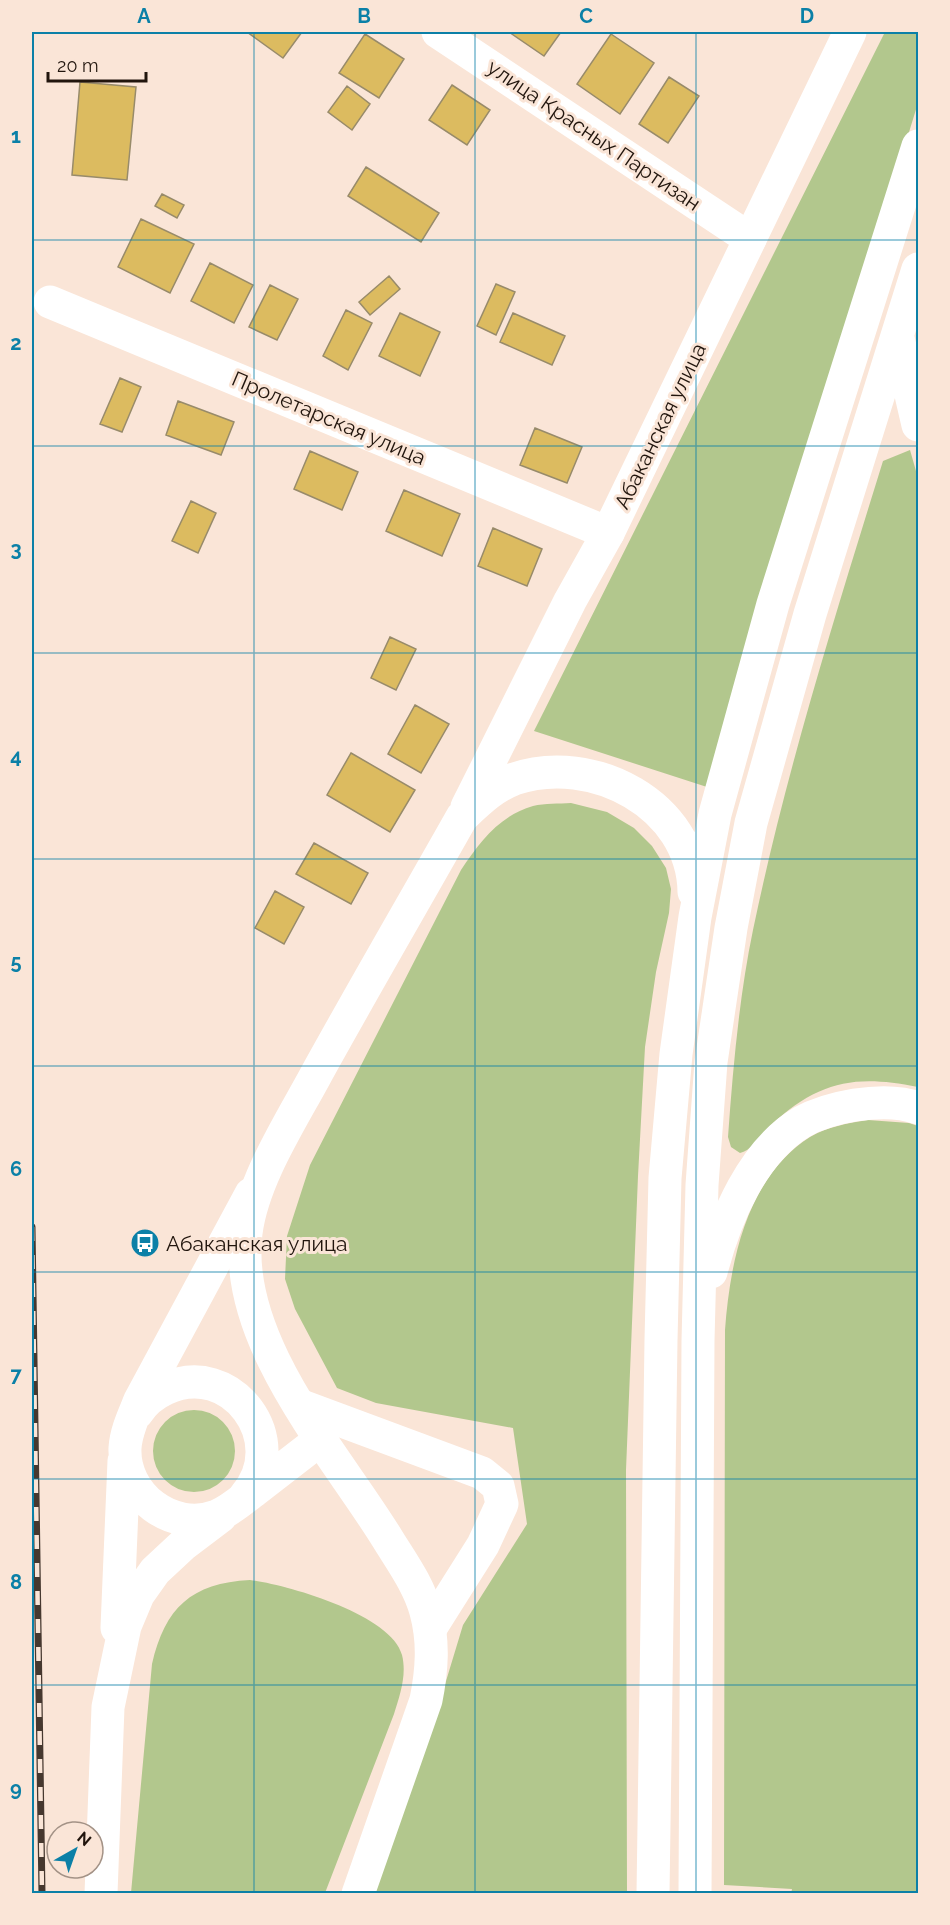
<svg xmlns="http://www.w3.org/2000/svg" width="950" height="1925" font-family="Raleway,sans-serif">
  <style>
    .green { fill: #b2c78d }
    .building { fill: #dcbb60; stroke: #988b6a; stroke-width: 1.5 }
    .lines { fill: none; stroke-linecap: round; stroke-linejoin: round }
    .minor { stroke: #fff; stroke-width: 33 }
    .major { stroke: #fff; stroke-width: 33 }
    .rail-casing { stroke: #46382f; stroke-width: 7 }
    .rail { stroke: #fae5d7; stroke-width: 4.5; stroke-dasharray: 14; stroke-linecap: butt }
    .grid { fill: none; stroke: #0b80a7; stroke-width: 1.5; stroke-opacity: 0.55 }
    .labels { text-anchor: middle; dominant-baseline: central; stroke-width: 6; stroke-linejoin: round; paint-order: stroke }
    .street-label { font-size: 21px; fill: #21150d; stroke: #fae5d7 }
    .poi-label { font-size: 21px; fill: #21150d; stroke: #fae5d7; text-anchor: start }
    .neatline { fill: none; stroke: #0b80a7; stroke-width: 2 }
    .grid-label { font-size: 20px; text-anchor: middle; font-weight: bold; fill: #0b80a7 }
  </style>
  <rect width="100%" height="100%" fill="#fae5d7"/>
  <path class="green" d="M885,32H918V103L707,787L534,731Z
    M910,450L918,478V1087C855,1074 818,1081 770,1126C760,1135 753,1150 740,1153L731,1147L728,1137C733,1068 739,998 753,930C786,771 835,616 883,461Z
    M571,803L607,812L634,828L652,846L666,868L671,889L669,913L656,972L645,1047L638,1176L626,1470L627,1893H375L433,1724L463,1625L527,1524L513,1428L376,1403L337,1388L295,1309L285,1279L287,1236L310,1165L461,870C480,842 499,816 533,806C545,803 559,804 571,803Z
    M868,1120L909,1123L918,1126V1893L791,1894L792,1889L724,1885L725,1330C730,1261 747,1177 810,1137C827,1127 848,1123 868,1120Z
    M153 1451a41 41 0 1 1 82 0a41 41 0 1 1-82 0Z
    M250,1580C287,1585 391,1614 402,1655C407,1675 400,1695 394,1714L325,1893H131L152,1664C165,1608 191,1583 250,1580Z"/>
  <path class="building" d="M247,32H302L283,58Z
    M509,32H561L544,56Z
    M365,34L404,59L379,98L339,73Z
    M611,34L654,63L620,114L577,84Z
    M669,77L699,96L668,143L639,124Z
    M80,82L136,87L127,180L72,175Z
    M452,85L490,110L467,145L429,120Z
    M347,86L370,104L352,130L328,112Z
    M366,167L439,213L421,242L348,196Z
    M162,194L184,205L177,218L155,206Z
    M141,219L194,244L170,293L118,267Z
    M210,263L253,285L234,323L191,301Z
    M389,276L400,289L370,315L359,302Z
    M496,284L515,292L496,335L477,326Z
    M270,285L298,299L277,340L249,327Z
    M346,310L372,323L348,370L323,356Z
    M400,313L440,332L420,376L379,356Z
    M513,313L565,336L552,365L500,342Z
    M120,378L141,387L122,432L100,424Z
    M178,401L234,422L221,455L166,435Z
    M535,428L582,447L567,483L520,465Z
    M310,451L358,472L342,510L294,489Z
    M404,490L460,514L442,556L386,531Z
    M191,501L216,513L198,553L172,541Z
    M493,528L542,549L527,586L478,566Z
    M390,637L416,649L396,690L371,678Z
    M415,705L449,724L421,773L388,754Z
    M351,753L415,790L390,832L327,795Z
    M314,843L368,873L351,904L296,874Z
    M275,891L304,907L284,944L255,928Z"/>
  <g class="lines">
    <path class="minor" d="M438,32L750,239
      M50,302L608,533
      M251,1194L140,1400C134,1415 126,1431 125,1448C123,1495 172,1533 217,1516C231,1510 243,1499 255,1490C277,1473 299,1456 321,1439
      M299,1405L482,1473L498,1486L502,1504L483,1545L430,1629
      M137,1413C144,1402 154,1394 165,1389C231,1357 293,1441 245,1496
      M117,1628L124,1461
      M101,1894L108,1707L125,1626L138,1595L155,1571L184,1544L221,1516"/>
    <path class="major" d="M898,338L918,425
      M467,807L570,601L608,533L850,32
      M711,1272C725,1218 752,1152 802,1122C818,1113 837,1108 855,1105C875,1102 899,1101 918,1108
      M358,1894L426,1700C432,1670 434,1642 426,1612C419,1585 401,1561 387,1538C334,1452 233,1341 246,1233C253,1178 292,1120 318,1071C365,986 414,902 462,817C478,802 493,787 514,779C592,752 693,805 694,892
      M653,1894L661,1340L665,1178L676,1054L695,917L715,814L773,604L918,146
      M695,1894L698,1341L702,1185L711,1062L731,928L751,823L810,614L918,269"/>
    <g class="rail-casing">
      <path id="rail" d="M32,1227L42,1894"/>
    </g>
    <use href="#rail" class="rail"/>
  </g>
  <path class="grid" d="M254,32V1894M475,32V1894M696,32V1894M32,240H918M32,446H918M32,653H918M32,859H918M32,1066H918M32,1272H918M32,1479H918M32,1685H918"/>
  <defs>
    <g id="bus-disc" transform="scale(1.5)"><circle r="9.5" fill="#0b80a7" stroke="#fae5d7"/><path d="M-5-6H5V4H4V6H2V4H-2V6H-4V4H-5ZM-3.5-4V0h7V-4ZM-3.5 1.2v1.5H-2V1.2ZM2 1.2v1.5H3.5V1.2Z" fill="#fff"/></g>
  </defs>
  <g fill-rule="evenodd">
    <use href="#bus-disc" x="145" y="1243"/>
  </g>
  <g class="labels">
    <g class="street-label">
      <text transform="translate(594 135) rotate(34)">улица Красных Партизан</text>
      <text transform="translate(329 418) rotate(23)">Пролетарская улица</text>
      <text transform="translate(660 426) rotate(-64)">Абаканская улица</text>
    </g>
    <g class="poi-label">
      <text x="166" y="1243">Абаканская улица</text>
    </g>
  </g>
  <rect width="950" height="1925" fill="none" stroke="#fae5d7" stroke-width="66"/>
  <g transform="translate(75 1850) rotate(40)"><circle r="28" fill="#fae5d7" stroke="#a39286" stroke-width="1.5"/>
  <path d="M0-4.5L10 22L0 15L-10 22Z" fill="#0b80a7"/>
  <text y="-9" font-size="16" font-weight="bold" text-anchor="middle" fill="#21150d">N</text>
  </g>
  <path d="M48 72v9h98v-9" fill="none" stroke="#21150d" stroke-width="3"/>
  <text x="57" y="72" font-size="18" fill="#21150d" stroke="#fae5d7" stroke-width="4.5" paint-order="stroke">20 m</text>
  <rect x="33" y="33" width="884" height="1859" class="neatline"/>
  <g class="grid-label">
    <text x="144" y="23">A</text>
    <text x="364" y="23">B</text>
    <text x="586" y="23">C</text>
    <text x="807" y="23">D</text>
    <text x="16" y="143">1</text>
    <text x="16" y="350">2</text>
    <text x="16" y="556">3</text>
    <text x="16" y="763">4</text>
    <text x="16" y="969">5</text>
    <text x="16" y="1176">6</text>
    <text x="16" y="1382">7</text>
    <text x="16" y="1589">8</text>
    <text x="16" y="1796">9</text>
  </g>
</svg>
